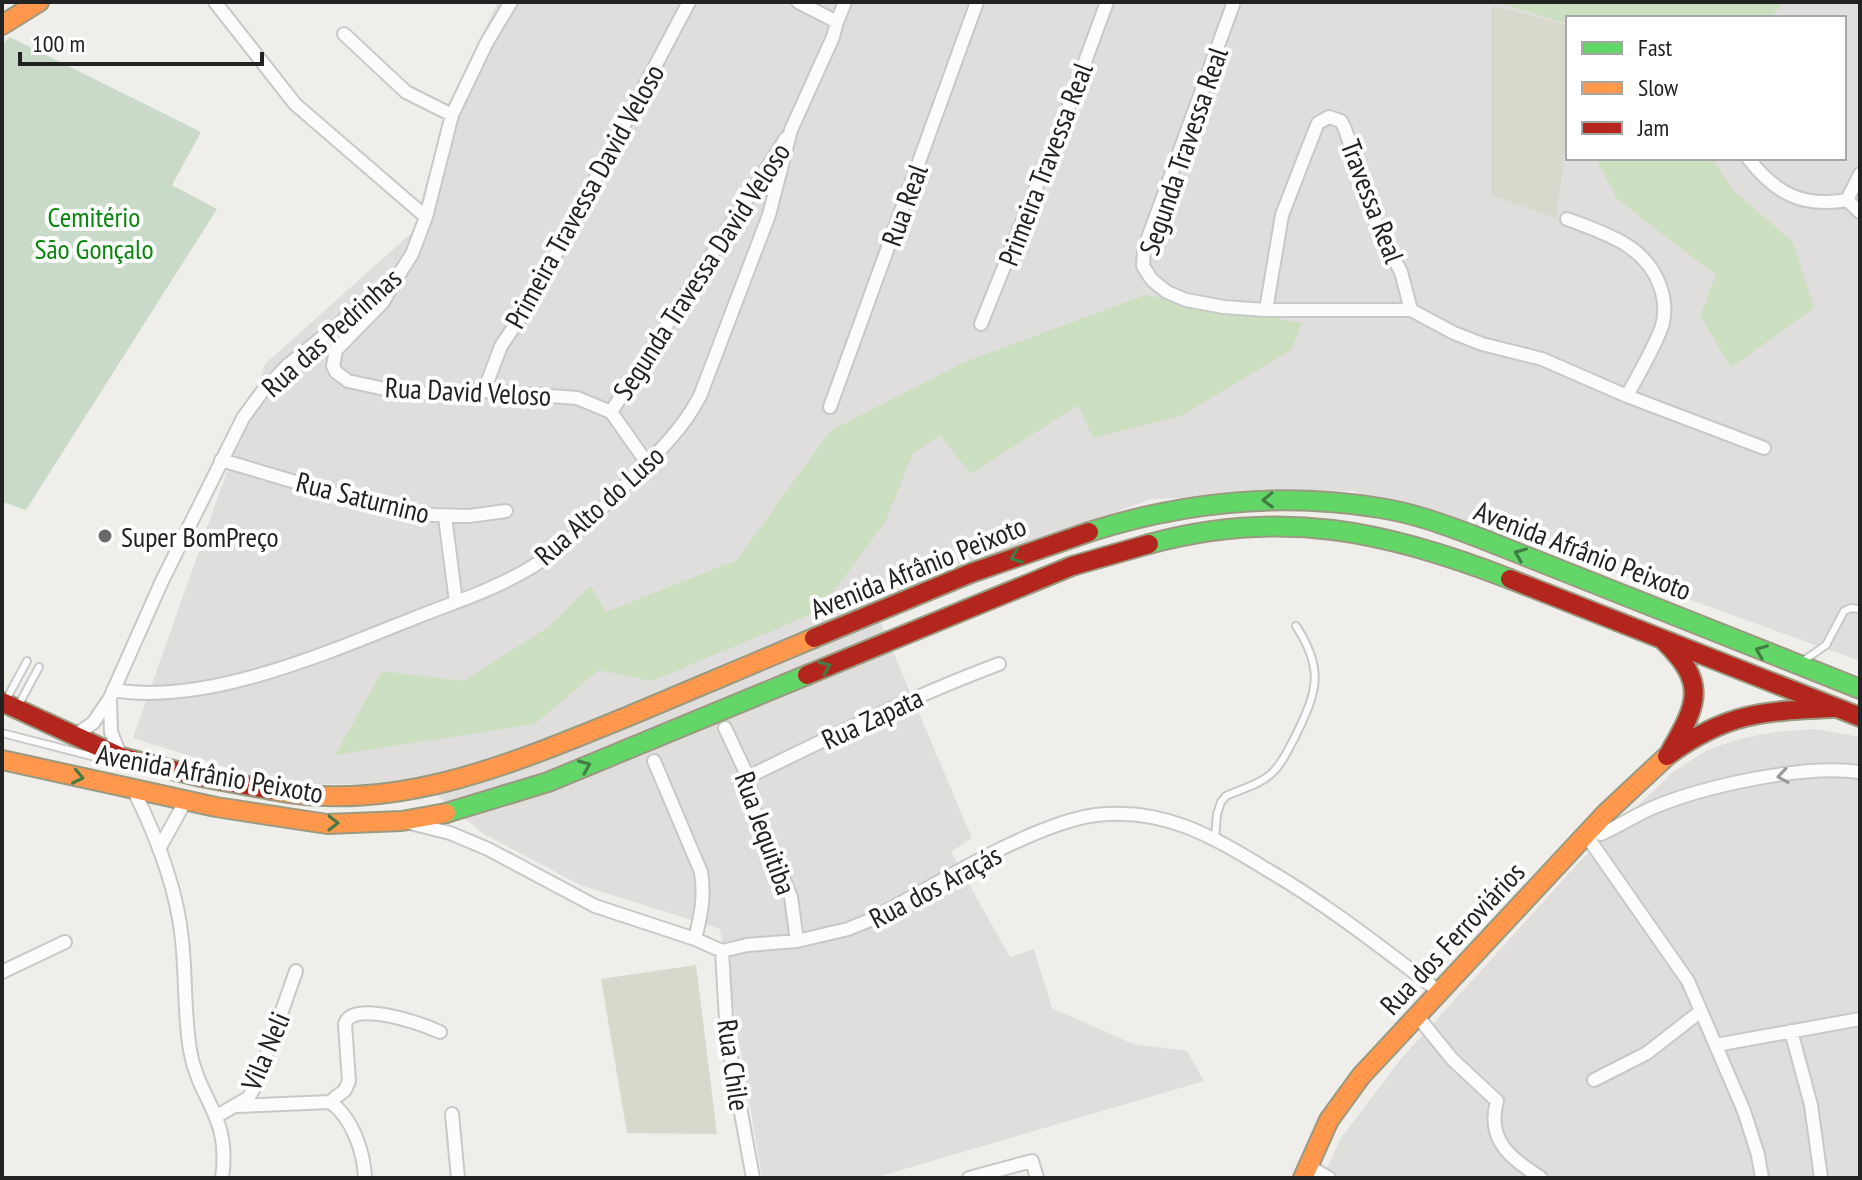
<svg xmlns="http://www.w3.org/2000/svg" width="1862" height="1180" font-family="'PT Sans Narrow',sans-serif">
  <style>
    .residential { fill: #dfdedc; fill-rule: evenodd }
    .construction { fill: #d9d8cc }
    .forest { fill: #ccdfc0 }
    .cemetery { fill: #c9dbc8 }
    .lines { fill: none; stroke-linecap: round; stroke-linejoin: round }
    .lane-casing { stroke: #c9c8c7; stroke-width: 10 }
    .street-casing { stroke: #c9c8c7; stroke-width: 16 }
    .fast-casing { stroke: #9a9a81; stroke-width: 22 }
    .slow-casing { stroke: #9a9a81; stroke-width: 22 }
    .jam-casing { stroke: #9a9a81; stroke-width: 22 }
    .lane { stroke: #fdfcfc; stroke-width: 6 }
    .street { stroke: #fdfcfc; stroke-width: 12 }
    .fast { stroke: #63d668; stroke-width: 18 }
    .slow { stroke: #ff974d; stroke-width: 18 }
    .jam { stroke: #b3261e; stroke-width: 18 }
    .oneway { stroke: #427c45 }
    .oneway2 { stroke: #9a9a9a }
    .poi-dot { fill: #6a6968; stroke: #fff; stroke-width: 3 }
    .labels { text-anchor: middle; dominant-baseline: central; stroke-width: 8; stroke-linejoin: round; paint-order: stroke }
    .street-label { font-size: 28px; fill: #222; stroke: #fff }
    .park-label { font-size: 28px; fill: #09860d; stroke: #fff }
    .poi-label { font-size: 28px; fill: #222; stroke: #fff; text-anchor: start }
  </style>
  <rect width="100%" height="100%" fill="#f0eeeb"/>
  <path class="residential" d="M498,2H1860V661L1552,550L1353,491L1152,499L1034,541L879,619L972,838L951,852L1010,957L1034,949L1052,1008L1133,1044L1187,1051L1204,1081L874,1178H762L720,929L580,885L484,834L435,794L427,783L282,785L133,738L265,364L417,228L449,104ZM1568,18H1844V158H1568Z
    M1815,729L1860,737V1178H1322L1341,1138L1400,1060L1581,860L1673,772L1707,750L1739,739L1774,732Z"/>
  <path class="construction" d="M1491,5L1568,25V127L1556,218L1491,195Z
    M696,965L717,1134L627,1133L601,979Z"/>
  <path class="forest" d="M1496,2H1784L1770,18H1568V24Z
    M1596,158H1712L1733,190L1793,242L1814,308L1731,368L1700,315L1716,275L1617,199Z
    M1145,295L1302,323L1291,350L1181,416L1093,438L1078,405L971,474L940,436L913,453L886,521L819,611L652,681L599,670L535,724L335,755L382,671L464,681L548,627L591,586L606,612L737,560L830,431L962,363Z"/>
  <path class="cemetery" d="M10,37L201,132L172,185L217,209L26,510L2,502V44Z"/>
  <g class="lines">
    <g class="lane-casing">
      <path id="lane" d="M1803,661L1826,645L1844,611L1851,608L1860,609
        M6,700L27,661
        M18,706L39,667
        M2,733L111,761
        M1215,838L1217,814L1221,802L1226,796C1241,789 1259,785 1271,774C1282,764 1288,750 1295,737C1317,692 1325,670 1296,626"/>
    </g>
    <g class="street-casing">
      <path id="street" d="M215,2L295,104L426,217
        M1234,2L1144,249L1143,266L1152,280L1167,292L1186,300L1224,307L1266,310H1411L1454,333L1482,344L1542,359L1627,396L1764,448
        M837,22L845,2
        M344,34L406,92L452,115
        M1748,158C1775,193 1802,208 1847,200L1860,212
        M1847,200L1860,174
        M1567,219C1604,233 1646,245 1660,286C1665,300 1666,315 1661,329C1652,352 1638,375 1627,396
        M392,286L383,302L336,350L333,366L336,372L348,381L408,394L484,391L577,398L611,412L647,463
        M1266,310L1282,215L1315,130L1318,123L1329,117L1341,121L1345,129L1377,226L1401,272L1411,310
        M981,324L1068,108L1107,2
        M484,391L501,346L530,303L689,2
        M830,407L977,2
        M611,412L786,138
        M221,460L346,497L433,515L469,516L506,511
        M445,517L456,602
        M113,690C206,706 326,653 412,619C452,603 494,590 530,568C565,548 594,516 622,488C651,459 681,433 700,396L769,215L791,130L833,37L837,22L798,2
        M110,702L111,732L121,757
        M725,728L748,777L753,807L791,897L797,941
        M74,736L93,723L110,698L162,581L243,418L262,392L287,366L398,276L412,254L426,217L452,115L487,42L511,2
        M654,761L701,872C705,896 701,915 695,939
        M748,777C830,737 913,696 999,664
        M133,789C156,835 177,888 182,940C186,976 184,1014 190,1050C199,1102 231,1115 222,1178
        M410,823L450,833L488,849L595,906L695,939L722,951L747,945L797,941L848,929L870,920C931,888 1030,824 1096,815C1163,807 1212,836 1266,869C1328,905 1383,949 1440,992
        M1590,831L1601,834C1619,826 1634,816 1652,808C1704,786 1804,764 1860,772
        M1586,835L1688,981L1744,1111L1758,1155L1762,1178
        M159,849L186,800
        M722,951L727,1036L753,1178
        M2,972L65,942
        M1418,1017L1452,1059L1497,1101C1486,1141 1511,1158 1541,1178
        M1791,1031L1811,1105L1821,1178
        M1716,1045L1860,1019
        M1594,1080L1647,1053L1701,1011
        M330,1102L345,1090L349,1081L345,1024C353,999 422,1024 440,1032
        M330,1102C352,1117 364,1152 365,1178
        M238,1106L330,1102
        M452,1114L458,1178
        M217,1116L248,1098L256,1085L296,971
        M1308,1166L1329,1178
        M969,1178L1032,1161L1037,1178"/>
    </g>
    <g class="fast-casing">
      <path id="fast" d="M1089,532C1183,502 1282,492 1380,508C1414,513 1448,526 1480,538L1860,689
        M1149,544C1281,508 1387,531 1510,579
        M446,813L548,782L807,675"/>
    </g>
    <g class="slow-casing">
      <path id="slow" d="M2,25L39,2
        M2,760L216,807L327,824L402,821L446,813
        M271,790C395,815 516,762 629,716C691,690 752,664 814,638
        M1303,1178L1329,1120L1361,1076L1606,813L1667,756"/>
    </g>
    <g class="jam-casing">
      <path id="jam" d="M1510,579L1860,717
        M814,638L971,573L1089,532
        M1664,641C1706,682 1699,702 1671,750
        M807,675L1072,566L1149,544
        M2,702L121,757L201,777L271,790
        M1667,756C1727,712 1764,711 1835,708"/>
    </g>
    <use href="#lane" class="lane"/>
    <use href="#street" class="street"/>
    <use href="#fast" class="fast"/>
    <use href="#slow" class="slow"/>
    <use href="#jam" class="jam"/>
  </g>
  <defs><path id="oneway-chevron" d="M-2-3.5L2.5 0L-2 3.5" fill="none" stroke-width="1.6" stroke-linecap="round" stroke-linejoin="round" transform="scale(2)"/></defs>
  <g class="oneway">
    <use href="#oneway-chevron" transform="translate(1268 500) rotate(178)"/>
    <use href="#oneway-chevron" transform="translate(1520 554) rotate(-158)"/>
    <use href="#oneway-chevron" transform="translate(1016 557) rotate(159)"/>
    <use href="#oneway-chevron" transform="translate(1761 651) rotate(-158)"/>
    <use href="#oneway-chevron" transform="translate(825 667) rotate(-23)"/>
    <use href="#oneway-chevron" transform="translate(585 766) rotate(-23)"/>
    <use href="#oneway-chevron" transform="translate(78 777) rotate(12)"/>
    <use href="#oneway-chevron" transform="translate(333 823) rotate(1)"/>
  </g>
  <use class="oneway2" href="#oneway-chevron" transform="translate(1783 776) rotate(171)"/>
  <circle class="poi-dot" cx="105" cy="536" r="8"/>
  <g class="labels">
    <g class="street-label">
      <text transform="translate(1183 151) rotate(-71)">Segunda Travessa Real</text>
      <text transform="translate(1045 164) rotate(-69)">Primeira Travessa Real</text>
      <text transform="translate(584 196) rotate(-61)">Primeira Travessa David Veloso</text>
      <text transform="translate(1373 201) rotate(69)">Travessa Real</text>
      <text transform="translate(904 205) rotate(-70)">Rua Real</text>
      <text transform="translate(701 271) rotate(-57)">Segunda Travessa David Veloso</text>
      <text transform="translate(331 332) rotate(-42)">Rua das Pedrinhas</text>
      <text transform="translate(468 391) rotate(3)">Rua David Veloso</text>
      <text transform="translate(363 497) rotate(14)">Rua Saturnino</text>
      <text transform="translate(599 505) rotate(-42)">Rua Alto do Luso</text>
      <text transform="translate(1583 550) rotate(21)">Avenida Afrânio Peixoto</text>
      <text transform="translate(918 567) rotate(-22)">Avenida Afrânio Peixoto</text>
      <text transform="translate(872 718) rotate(-25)">Rua Zapata</text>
      <text transform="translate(210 773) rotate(10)">Avenida Afrânio Peixoto</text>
      <text transform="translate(766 833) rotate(70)">Rua Jequitiba</text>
      <text transform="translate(935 886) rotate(-28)">Rua dos Araçás</text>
      <text transform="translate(1452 938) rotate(-47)">Rua dos Ferroviários</text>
      <text transform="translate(265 1051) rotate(-67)">Vila Neli</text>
      <text transform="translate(734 1065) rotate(82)">Rua Chile</text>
    </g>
    <g class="park-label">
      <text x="94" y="216">Cemitério<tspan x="94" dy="32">São Gonçalo</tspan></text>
    </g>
    <g class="poi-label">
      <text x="121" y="536">Super BomPreço</text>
    </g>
  </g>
  <rect width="1862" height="1180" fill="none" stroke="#222222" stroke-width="8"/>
  <rect x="1566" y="16" width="280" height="144" fill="#ffffff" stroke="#a7a7a7" stroke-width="2"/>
  <rect x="1582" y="42" width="40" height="12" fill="#63d668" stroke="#a7a7a7" stroke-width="2"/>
  <text x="1638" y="56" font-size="24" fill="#222222">Fast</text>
  <rect x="1582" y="82" width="40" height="12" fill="#ff974d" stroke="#a7a7a7" stroke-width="2"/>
  <text x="1638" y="96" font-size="24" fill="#222222">Slow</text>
  <rect x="1582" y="122" width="40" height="12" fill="#b3261e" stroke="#a7a7a7" stroke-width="2"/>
  <text x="1638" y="136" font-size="24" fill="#222222">Jam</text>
  <path d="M20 52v12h242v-12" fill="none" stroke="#222222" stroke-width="4"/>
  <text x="32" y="52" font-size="24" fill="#222222" stroke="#ffffff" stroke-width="6" paint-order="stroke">100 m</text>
</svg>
